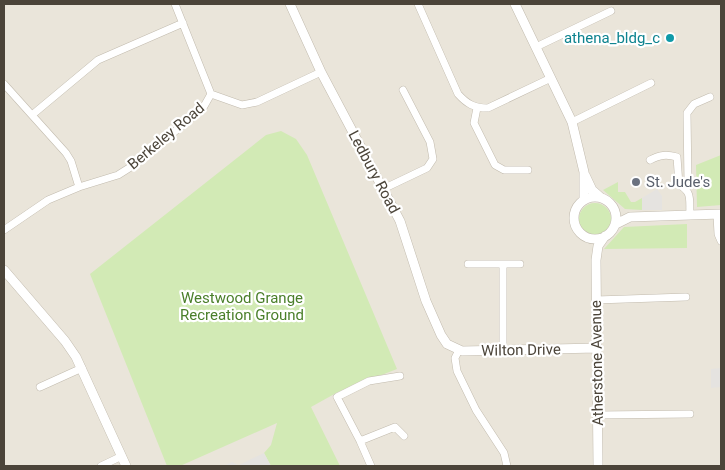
<svg xmlns="http://www.w3.org/2000/svg" width="725" height="470" font-family="Roboto,sans-serif">
  <style>
    .residential { fill: #eae5da }
    .green { fill: #d2eab5 }
    .parking { fill: #e5e3e0 }
    .lines { fill: none; stroke-linecap: round; stroke-linejoin: round }
    .minor-casing { stroke: #c2bbae; stroke-width: 8 }
    .tertiary-casing { stroke: #c2bbae; stroke-width: 10 }
    .minor { stroke: #fff; stroke-width: 7 }
    .tertiary { stroke: #fff; stroke-width: 9 }
    .culture-dot { fill: #0f9aa8; stroke: #fff; stroke-width: 2 }
    .worship-dot { fill: #6b7280; stroke: #fff; stroke-width: 2 }
    .labels { text-anchor: middle; dominant-baseline: central; stroke-width: 4.5; stroke-linejoin: round; paint-order: stroke }
    .culture-label { font-size: 15px; fill: #0d838f; stroke: #fff; text-anchor: end }
    .street-label { font-size: 15px; fill: #4b4439; stroke: #fff }
    .worship-label { font-size: 15px; fill: #5b616d; stroke: #fff; text-anchor: start }
    .park-label { font-size: 15px; fill: #4a7f2a; stroke: #fff }
  </style>
  <rect width="100%" height="100%" fill="#f6f3ec"/>
  <path class="residential" d="M4,4H721V466H4Z"/>
  <path class="green" d="M281,131L296,139L307,155L397,369L338,392L311,407L340,466H271L264,453L271,445L277,423L180,466H167L90,274L266,135Z
    M721,155V205L697,207L696,165Z
    M618,182V192H625L631,202H635L642,198V210L625,209L603,190Z
    M579 219a16 16 0 1 1 32 0a16 16 0 1 1-32 0Z
    M687,224V248L604,249L624,227Z"/>
  <path class="parking" d="M657,189L662,196V210H642V198Z
    M721,368V387L711,388V369Z
    M264,453L271,466H224L232,462L238,465L241,464Z"/>
  <g class="lines">
    <g class="minor-casing">
      <path id="minor" d="M418,4L458,94C467,104 474,108 488,108L551,78
        M536,47L611,11
        M4,84L66,153L71,161L79,187
        M211,94L242,105L257,102L321,72
        M477,108L474,123L495,165L504,170H528
        M32,115L98,60L183,23
        M572,122L651,83
        M650,160C660,155 666,154 677,157L679,185C693,192 689,201 690,215
        M686,188L688,183L687,113L694,104L710,97
        M383,189L427,168L433,159L430,142L403,90
        M717,215L718,234L721,241
        M4,230L48,200L79,187L118,175L137,163L203,108L211,94L175,4
        M468,264H503V350
        M503,264H520
        M596,300L686,297
        M459,350L455,358L457,371L476,410L504,453L507,466
        M40,387L82,368
        M598,415L690,414
        M360,441L395,427L404,436
        M101,466L122,456
        M371,466L360,441L337,397L369,381L400,376"/>
    </g>
    <g class="tertiary-casing">
      <path id="tertiary" d="M290,4L321,72L400,221L426,301L441,335L447,344L462,351L597,348
        M515,4L572,122L584,172V200
        M585,175L592,190L600,197
        M574 218a21 21 0 1 1 42 0a21 21 0 1 1-42 0Z
        M616,224L630,217L721,214
        M4,270L65,341L76,357L126,466
        M598,466L596,260L598,246L605,236"/>
    </g>
    <use href="#minor" class="minor"/>
    <use href="#tertiary" class="tertiary"/>
  </g>
  <circle class="culture-dot" cx="670" cy="38" r="5"/>
  <circle class="worship-dot" cx="636" cy="182" r="5"/>
  <g class="labels">
    <g class="culture-label">
      <text x="660" y="38">athena_bldg_c</text>
    </g>
    <g class="street-label">
      <text transform="translate(166 136) rotate(-40)">Berkeley Road</text>
      <text transform="translate(374 172) rotate(62)">Ledbury Road</text>
      <text transform="translate(521 350) rotate(-1)">Wilton Drive</text>
      <text transform="translate(597 363) rotate(-91)">Atherstone Avenue</text>
    </g>
    <g class="worship-label">
      <text x="646" y="182">St. Jude's</text>
    </g>
    <g class="park-label">
      <text x="242" y="298">Westwood Grange<tspan x="242" dy="17">Recreation Ground</tspan></text>
    </g>
  </g>
  <rect width="725" height="470" fill="none" stroke="#4b4439" stroke-width="10"/>
</svg>
